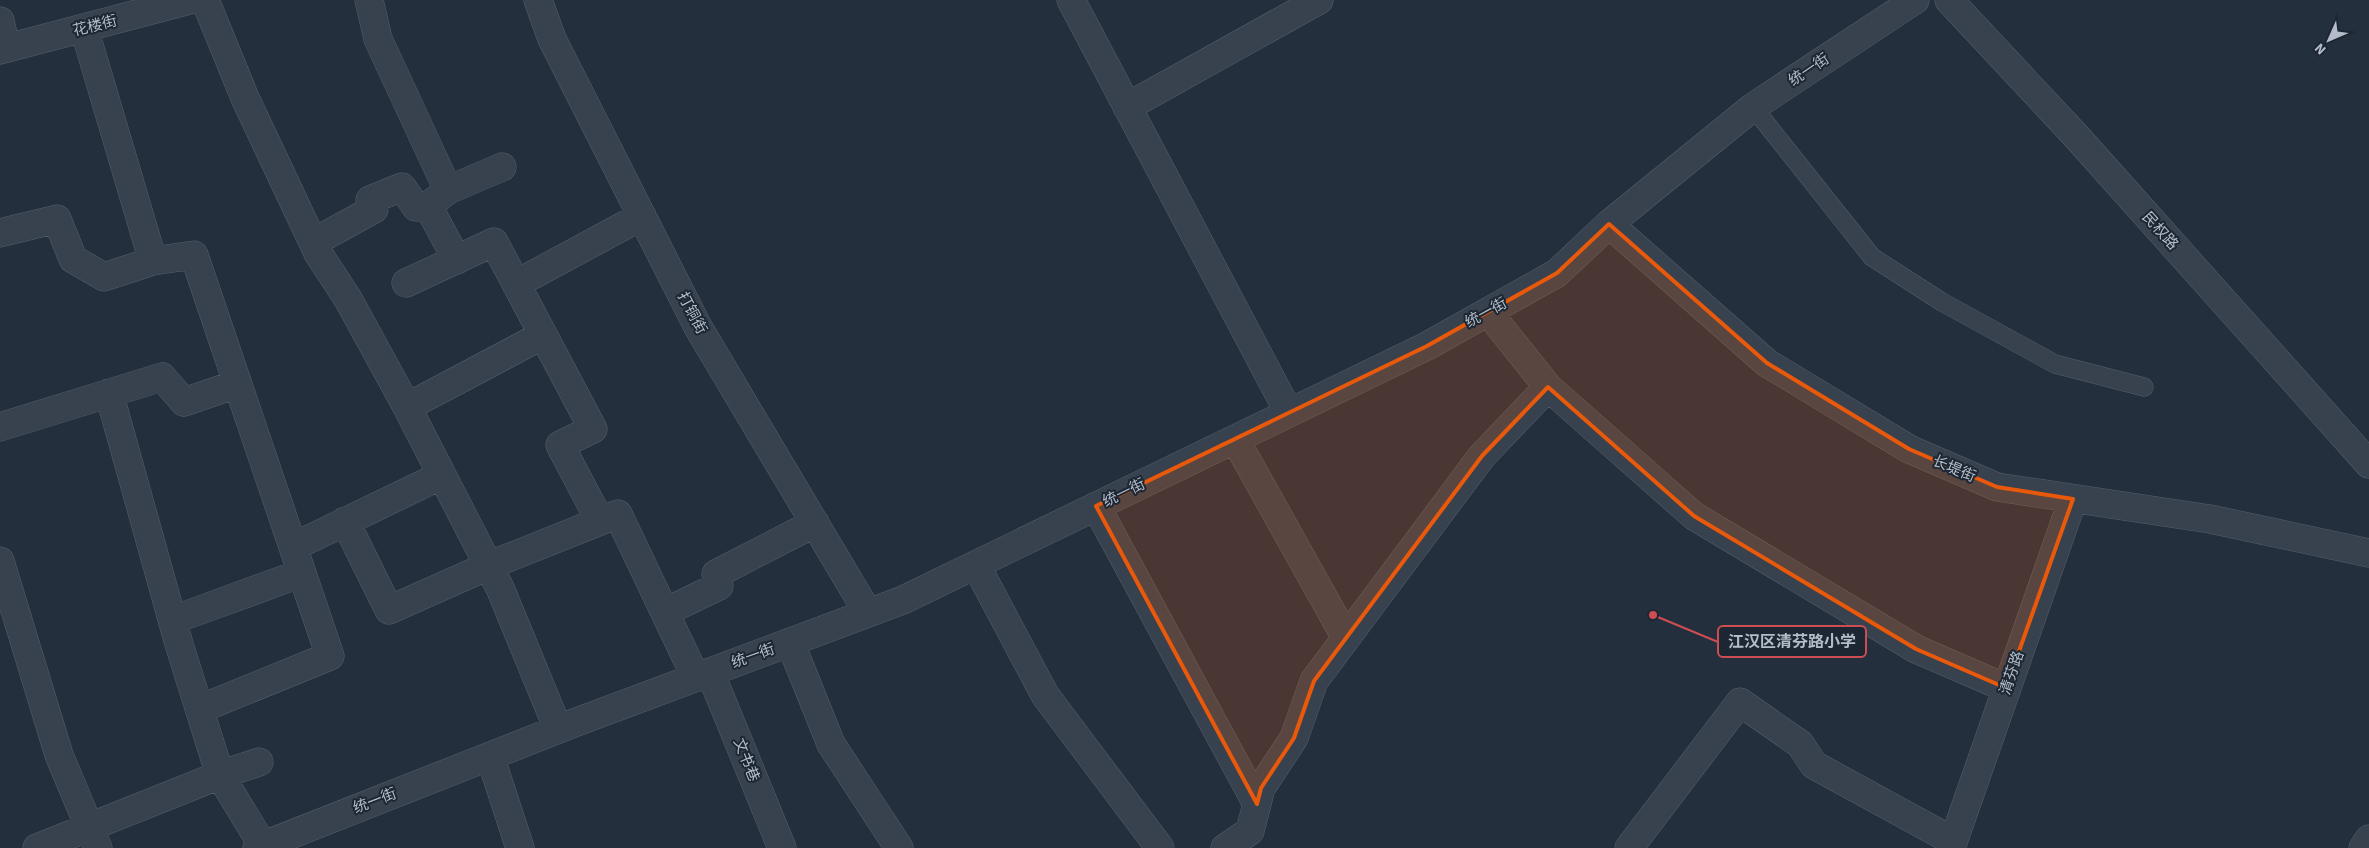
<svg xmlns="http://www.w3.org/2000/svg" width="2369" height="848" font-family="'Source Sans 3','Noto Sans SC',sans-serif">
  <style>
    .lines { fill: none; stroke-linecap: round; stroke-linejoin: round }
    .service-casing { stroke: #565f6c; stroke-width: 19 }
    .minor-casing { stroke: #565f6c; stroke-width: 29 }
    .tertiary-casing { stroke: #565f6c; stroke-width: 29 }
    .service { stroke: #38414e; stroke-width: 18 }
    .minor { stroke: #38414e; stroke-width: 28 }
    .tertiary { stroke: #38414e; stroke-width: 28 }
    .marked { fill: #e8590c; fill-opacity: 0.2; stroke: #e8590c; stroke-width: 4; stroke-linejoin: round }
    .labels { text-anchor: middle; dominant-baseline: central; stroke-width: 4; stroke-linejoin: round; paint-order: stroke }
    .street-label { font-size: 15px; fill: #b4bcc9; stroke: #1d2633 }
    .leader { fill: none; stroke: #ce4d50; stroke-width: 2 }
    .callout-dot { fill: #ce4d50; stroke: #1d2633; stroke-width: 2 }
    .callout { fill: #1d2633; stroke: #ce4d50; stroke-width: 2 }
    .callout-label { font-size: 16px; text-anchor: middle; font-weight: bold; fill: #b4bcc9 }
  </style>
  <rect width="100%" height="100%" fill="#242f3e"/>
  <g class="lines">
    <g class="service-casing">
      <path id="service" d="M1753,107L1872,257L1942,302L2055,364L2144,387"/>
    </g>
    <g class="minor-casing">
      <path id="minor" d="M205,0L245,98L318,253L348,299L407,407L500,588L558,729
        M369,0L378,39L448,190L428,206L457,260
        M538,0L552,39L698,327L868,613
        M1071,0L1289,413
        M0,21L6,48
        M84,28L153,261L194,255L330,656L200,709
        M0,50L190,0
        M1127,107L1319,0
        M448,190L502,167
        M1609,224L1767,363L1909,449L1997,487L2210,519L2369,553
        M0,233L57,219L73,259L104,277L153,261
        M314,242L374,209L370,200L402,187L416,207L428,206
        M406,283L494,242L593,429L560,445L600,521
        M516,284L642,216
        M1488,312L1548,387L1694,516L1916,649L2006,688
        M109,393L179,644L220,775L263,846
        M407,407L543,335
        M0,427L162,377L184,402L237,384
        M1235,439L1346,638
        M1096,506L1257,804
        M345,521L389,610L488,566L618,514L696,678
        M293,547L442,475
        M0,561L59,755L98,848
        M976,565L1045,695L1160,848
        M665,612L719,586L716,574L815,523
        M173,620L302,573
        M790,642L831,744L899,848
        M710,672L782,848
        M490,756L520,848
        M37,848L220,775L259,762
        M257,848L574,723L903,600L1427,346L1557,273L1609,224L1753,107L1915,0
        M1225,848L1250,831L1261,788L1294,738L1314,681L1482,456L1548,387
        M1629,848L1740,702L1800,744L1814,765L1953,841
        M1951,848L2073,499
        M2363,848L2369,839"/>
    </g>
    <g class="tertiary-casing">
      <path id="tertiary" d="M1949,0L2076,136L2369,464"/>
    </g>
    <use href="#service" class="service"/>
    <use href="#minor" class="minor"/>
    <use href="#tertiary" class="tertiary"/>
  </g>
  <path class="marked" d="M1609,224L1767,363L1909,449L1997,487L2073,499L2006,688L1916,649L1694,516L1548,387L1482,456L1314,681L1294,738L1261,788L1257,804L1096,506L1427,346L1557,273Z"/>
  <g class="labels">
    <g class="street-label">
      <text transform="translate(95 26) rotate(-14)">花楼街</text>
      <text transform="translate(1809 70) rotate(-34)">统一街</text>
      <text transform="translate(2160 231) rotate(48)">民权路</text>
      <text transform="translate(692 313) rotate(62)">打铜街</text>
      <text transform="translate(1486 313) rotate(-29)">统一街</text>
      <text transform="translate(1954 469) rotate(23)">长堤街</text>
      <text transform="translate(1124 493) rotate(-26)">统一街</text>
      <text transform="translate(753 656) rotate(-20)">统一街</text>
      <text transform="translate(2012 673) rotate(-71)">清芬路</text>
      <text transform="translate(746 760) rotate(68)">文书巷</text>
      <text transform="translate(375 801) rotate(-21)">统一街</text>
    </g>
  </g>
  <path class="leader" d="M1653 615L1718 642"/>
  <circle class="callout-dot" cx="1653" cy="615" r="5"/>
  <rect class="callout" x="1718" y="626" width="148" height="31" rx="5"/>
  <g class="callout-label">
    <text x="1792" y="647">江汉区清芬路小学</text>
  </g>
  <g transform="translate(2329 40) rotate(225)" stroke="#1d2633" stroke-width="4" paint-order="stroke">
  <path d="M0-4L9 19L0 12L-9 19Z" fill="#b4bcc9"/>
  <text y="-8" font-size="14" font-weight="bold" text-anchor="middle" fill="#b4bcc9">N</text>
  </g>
</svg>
